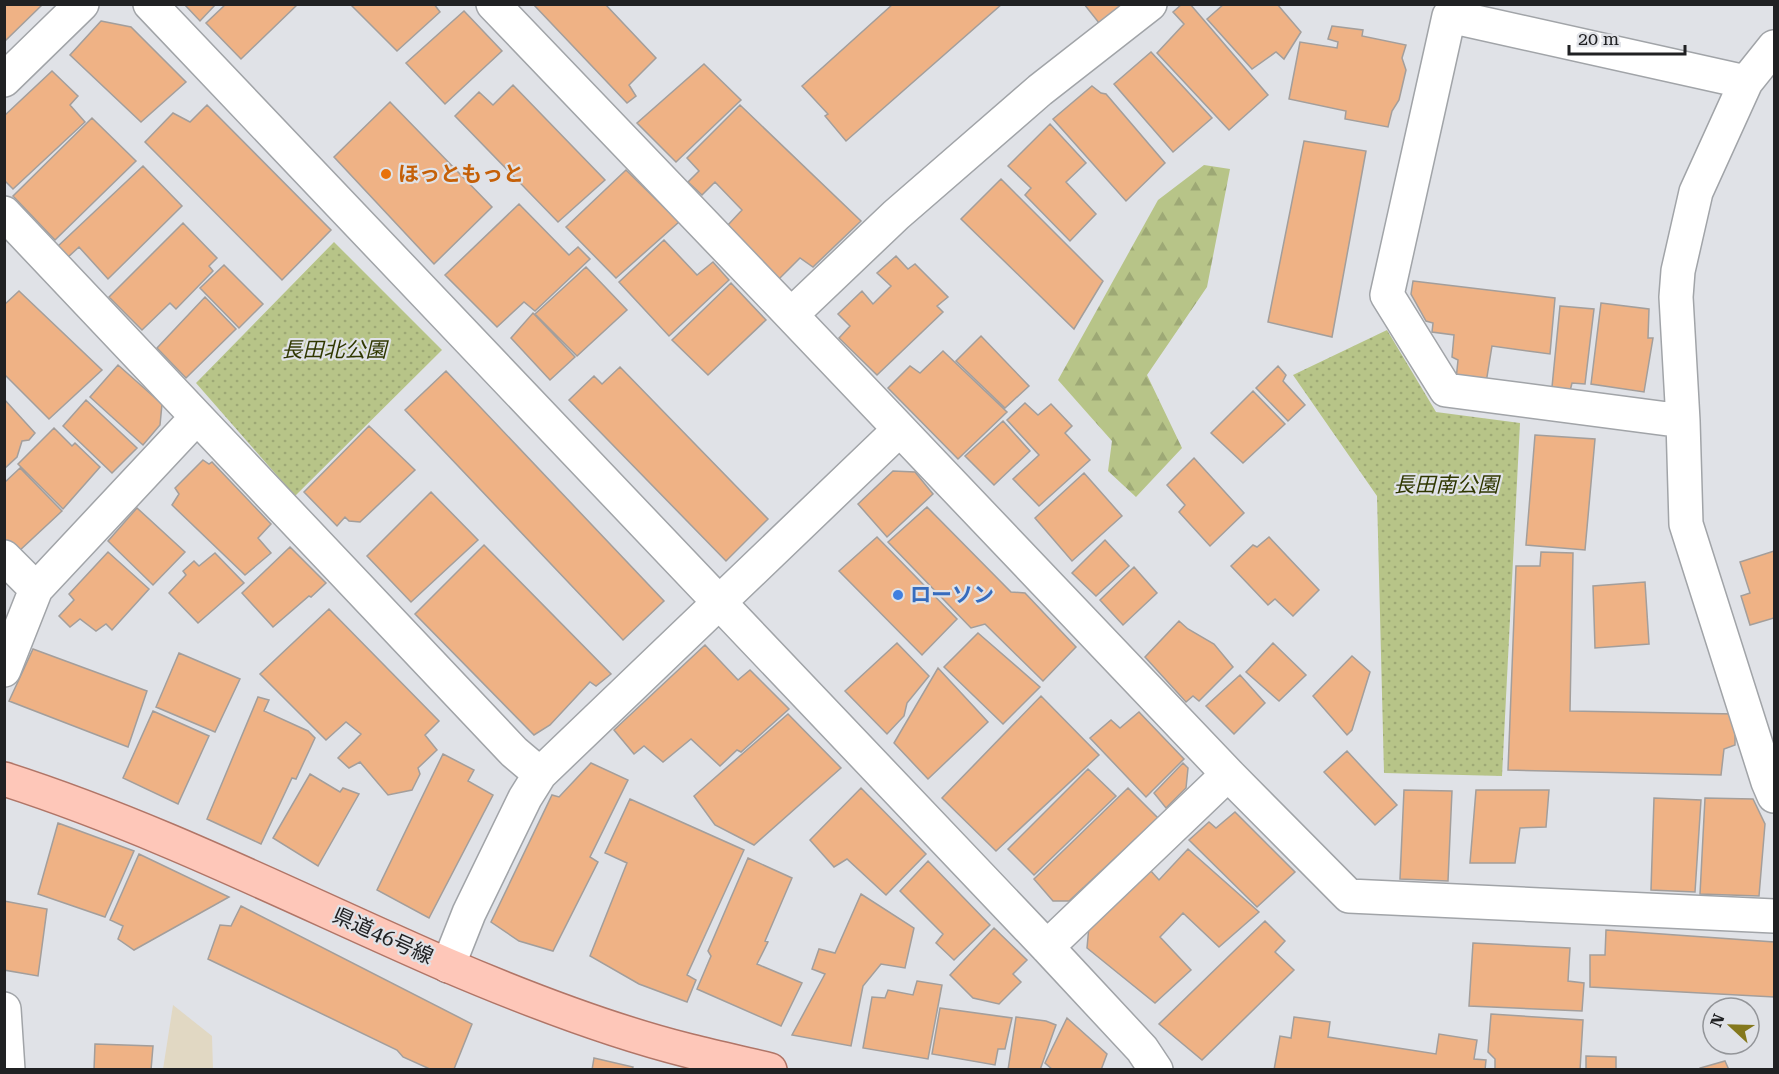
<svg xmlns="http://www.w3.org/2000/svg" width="1779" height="1074" font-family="'Roboto Serif','Noto Sans JP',serif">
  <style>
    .education { fill: #e1d8c3 }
    .grass { fill: url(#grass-dots) }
    .forest { fill: url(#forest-firs) }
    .building { fill: #efb285; stroke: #a39e9b; stroke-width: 1.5 }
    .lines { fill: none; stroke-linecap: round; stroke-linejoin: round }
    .minor-casing { stroke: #a1a4a8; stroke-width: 36 }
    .major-casing { stroke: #b07567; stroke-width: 36 }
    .minor { stroke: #fff; stroke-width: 33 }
    .major { stroke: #fec7b9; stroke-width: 33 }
    .food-dot { fill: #e8710a; stroke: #e0e2e7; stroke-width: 2 }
    .shop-dot { fill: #3f7fe0; stroke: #e0e2e7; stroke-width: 2 }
    .labels { text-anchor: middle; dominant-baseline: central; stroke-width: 4.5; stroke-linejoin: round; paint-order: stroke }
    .food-label { font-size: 21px; font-weight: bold; fill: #c56008; stroke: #e0e2e7; text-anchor: start }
    .park-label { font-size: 21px; font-style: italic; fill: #2f3700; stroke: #e0e2e7 }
    .shop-label { font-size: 21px; font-weight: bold; fill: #366cbe; stroke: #e0e2e7; text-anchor: start }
    .street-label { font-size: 21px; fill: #202123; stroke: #e0e2e7 }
  </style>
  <defs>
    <pattern id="grass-dots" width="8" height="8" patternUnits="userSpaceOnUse" patternTransform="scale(1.5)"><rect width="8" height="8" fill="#b7c488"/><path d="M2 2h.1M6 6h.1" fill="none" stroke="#9da875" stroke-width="1.8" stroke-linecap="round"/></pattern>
    <pattern id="forest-firs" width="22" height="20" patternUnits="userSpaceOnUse" patternTransform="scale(1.5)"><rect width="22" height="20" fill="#b7c488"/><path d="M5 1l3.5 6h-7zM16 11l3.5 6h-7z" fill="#9da875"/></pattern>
  </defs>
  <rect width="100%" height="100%" fill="#e0e2e7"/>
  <path class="education" d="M173,1005L212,1036L213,1069H163Z"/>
  <path class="grass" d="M334,242L442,350L295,496L196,383Z
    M1387,330L1436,412L1520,423L1502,776L1384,773L1377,496L1293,375Z"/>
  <path class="forest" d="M1204,165L1230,169L1207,287L1147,375L1182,448L1136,497L1108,471L1112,441L1058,380L1158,200Z"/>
  <path class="building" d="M4,4H43L4,42Z
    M184,4H216L200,21Z
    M226,4H298L241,59L206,23Z
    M350,4H434L440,12L397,51Z
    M533,4H605L656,58L629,85L636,96L627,103Z
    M893,4H1002L846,141L825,116L828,114L802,86Z
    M1084,4H1128L1103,28Z
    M1182,4H1190L1268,95L1229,130L1157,53L1184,24L1173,12Z
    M1224,4H1277L1301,32L1284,59L1276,52L1252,69L1207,19Z
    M464,11L502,51L445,104L406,63Z
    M101,21L131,27L186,82L141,122L70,55Z
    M1332,26L1363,30L1362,36L1406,45L1402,58L1406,70L1399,100L1392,111L1388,127L1345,119L1346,111L1289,99L1300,42L1337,48L1338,42L1328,39Z
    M1151,52L1212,118L1173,152L1114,84Z
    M704,64L741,100L676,162L637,123Z
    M52,71L78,96L70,105L85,122L13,189L4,180V116Z
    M513,85L605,180L558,222L455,116L479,92L493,105Z
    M1092,86L1101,93L1106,94L1165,163L1126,201L1053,119Z
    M390,102L492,207L434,264L334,157Z
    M207,105L331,230L282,280L145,142L173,113L190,122Z
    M740,105L861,221L813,267L800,258L778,280L727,226L742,210L715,182L702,195L688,182L699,171L687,158Z
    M92,118L136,161L55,240L13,196Z
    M1050,124L1086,163L1066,182L1096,214L1070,241L1025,195L1031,188L1008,166Z
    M1304,141L1366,151L1332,337L1268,322Z
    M143,166L182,206L108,279L79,247L67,258L57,247Z
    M626,170L679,222L616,278L566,227Z
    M1001,179L1103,281L1074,329L961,219Z
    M519,204L569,255L578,247L590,259L535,311L524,302L497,327L445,275Z
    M183,223L217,258L209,266L213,271L176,309L170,303L142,330L109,297Z
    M664,240L697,275L713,262L729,280L669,336L619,282Z
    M896,256L908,269L915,264L948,297L937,306L943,312L877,375L839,338L850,326L838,314L862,291L873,304L891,286L877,273Z
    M224,265L263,304L239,328L200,288Z
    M586,267L627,310L577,356L535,314Z
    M1413,281L1555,298L1550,354L1492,346L1486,383L1456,380L1458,360L1452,357L1454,335L1432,332L1433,323L1426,321L1411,294Z
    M731,283L766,320L708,375L672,340Z
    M19,291L102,370L49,419L4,374V305Z
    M205,297L236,329L186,378L157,348Z
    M1601,303L1649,309L1648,338H1653L1644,392L1591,384Z
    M1560,306L1594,309L1585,384L1572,383L1570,391L1552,387Z
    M533,313L575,357L550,380L511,338Z
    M981,336L1029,386L1005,408L956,361Z
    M943,351L1007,412L958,459L888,388L910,366L920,373Z
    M118,365L162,404L160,425L143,445L90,397Z
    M1278,366L1286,375L1283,381L1305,405L1288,421L1256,388Z
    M620,367L768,519L726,561L569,400L594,376L602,384Z
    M446,371L664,601L623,640L405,410Z
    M1253,391L1285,424L1243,463L1211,433Z
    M4,399L35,433L29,440L22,441L17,457L4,469Z
    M86,400L137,448L112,473L63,426Z
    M1025,403L1038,415L1051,404L1072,426L1065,433L1090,460L1039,506L1013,479L1039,455L1007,420Z
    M1003,421L1030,451L994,485L965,456Z
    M369,426L415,470L360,522L349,521L345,517L337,526L304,492Z
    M54,428L72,446L75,443L100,467L63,509L18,464Z
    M1535,435L1595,439L1585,550L1526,545Z
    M1194,458L1244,513L1210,546L1179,512L1185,505L1167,485Z
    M203,460L209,464L212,462L271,524L258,538L271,553L245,575L172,505L179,494L175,488Z
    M20,468L62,511L18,552L4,539V483Z
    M893,471L915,472L933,494L887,537L858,504Z
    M1084,473L1122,516L1072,561L1035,518Z
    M431,492L478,540L411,602L367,556Z
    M927,507L1011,592L1025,593L1076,647L1043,681L985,624L971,628L888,542Z
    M137,508L185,552L153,585L108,541Z
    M877,537L957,619L922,655L839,571Z
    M1269,537L1319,590L1293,616L1275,599L1268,605L1231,566L1253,545L1257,547Z
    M1105,540L1129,566L1096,596L1072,573Z
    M484,545L611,674L596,686L590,682L550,725L534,735L415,614Z
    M290,547L326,583L311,597L309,596L273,627L242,593Z
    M1774,551V618L1750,625L1741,596L1750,593L1740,562Z
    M108,552L149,589L112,630L106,624L96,631L80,619L70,627L59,616L74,600L69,594Z
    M1541,552L1573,553L1570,711L1735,714V745L1724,749L1721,775L1508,770L1516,566H1540Z
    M215,553L244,583L198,623L169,593L186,575L183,571L194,561L199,566Z
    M1134,567L1157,593L1123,625L1100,600Z
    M1645,582L1649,644L1595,648L1593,586Z
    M329,609L439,721L425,735L437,750L418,768L420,774L412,790L388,795L360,762L349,768L338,758L361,734L346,722L326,740L260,674Z
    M1179,621L1188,629L1214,644L1233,667L1199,701L1193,696L1186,702L1145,657Z
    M978,633L1040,687L1003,724L944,667Z
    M897,643L929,676L907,703L904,716L887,734L845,691Z
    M1273,643L1306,675L1279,701L1246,672Z
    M705,645L738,680L750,670L789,709L741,752L737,750L720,766L691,739L663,762L644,746L634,754L614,730Z
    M33,649L147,691L128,747L9,701Z
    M179,653L240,679L215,732L156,707Z
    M1352,656L1370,672L1352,730L1347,735L1313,696Z
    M938,668L988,722L928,779L894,743Z
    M1240,675L1265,703L1234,734L1206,706Z
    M1041,696L1099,755L996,851L942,798Z
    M258,697L269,700L264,711L308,731L315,738L296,779L292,778L261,844L207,819Z
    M153,711L209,736L178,804L123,778Z
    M1139,712L1184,759L1146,797L1090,738L1111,720L1120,728Z
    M788,714L841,768L754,845L715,825L694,796Z
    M1347,751L1397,805L1375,825L1324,772Z
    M443,754L474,770L468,781L493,795L429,918L377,890Z
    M591,763L628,780L590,857L598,862L553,951L519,941L491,922L552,795L559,797Z
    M1183,763L1188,768L1186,788L1166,808L1154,793Z
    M1088,769L1116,796L1034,875L1008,849Z
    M310,774L340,792L343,788L359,794L318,866L273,838Z
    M861,788L926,854L886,895L847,859L834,867L810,840Z
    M1128,788L1158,818L1069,901H1053L1034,879Z
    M1404,790L1452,791L1448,881L1400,879Z
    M1476,790H1549L1546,827L1520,828L1515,863H1470Z
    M1654,798L1701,800L1695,892L1651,890Z
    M1705,798L1753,799L1765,824L1759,896L1700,894Z
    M630,799L744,850L687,975L696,980L687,1002L639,984L590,956L627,863L605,853Z
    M1235,812L1295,872L1257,907L1189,840L1209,822L1216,828Z
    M58,823L134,851L105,917L38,894Z
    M1188,849L1259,912L1219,947L1183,913L1160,937L1191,970L1155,1003L1087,948L1089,926L1151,871L1159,880Z
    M139,854L229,897L134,950L118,939L123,926L110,920Z
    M748,858L792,878L765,941L768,942L757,964L802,983L781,1026L697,989L711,956L708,951Z
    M928,861L990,925L954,960L936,943L943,934L900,891Z
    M861,894L914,928L905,968L881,964L863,986L851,1046L792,1035L825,974L812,969L819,949L835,953Z
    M4,901L47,909L38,976L4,970Z
    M241,906L472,1024L454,1069L432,1070L403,1057L397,1050L208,959L220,925L231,926Z
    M1265,921L1285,941L1275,952L1294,970L1202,1060L1159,1024Z
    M994,928L1027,960L1013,974L1021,982L999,1004L973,998L950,975Z
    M1606,930L1774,942V997L1590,987V955H1605Z
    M1473,943L1570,948L1568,981L1584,983L1582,1011L1469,1006Z
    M917,981L942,985L928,1059L863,1048L872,997L885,998L888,990L913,995Z
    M940,1008L1012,1018L1005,1049H998L995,1065L932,1054Z
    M1491,1014L1583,1020L1580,1070H1495V1059L1488,1052Z
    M1016,1017L1046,1021L1056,1025L1040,1070H1008Z
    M1294,1017L1330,1022L1328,1037L1436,1054L1439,1034L1477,1040L1474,1059L1486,1060L1485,1070H1274L1280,1036L1291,1038Z
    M1067,1018L1107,1054L1101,1070H1053L1045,1063Z
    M95,1044L153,1046L151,1070H94Z
    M1586,1056L1616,1057V1070H1586Z
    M594,1058L633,1067L632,1070H592Z
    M1725,1061L1729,1070H1700V1068Z"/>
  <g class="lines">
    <g class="minor-casing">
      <path id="minor" d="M150,4L1047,947L1142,1049L1156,1070
        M493,4L791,315L1228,774L1349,896L1774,916
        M1774,47L1746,82L1696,192L1678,271L1676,297L1683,421L1686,524L1768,782L1774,796
        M4,80L82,4
        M4,213L197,417L36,589
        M791,315L896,215L1040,90L1150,4
        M197,417L514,752L540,774
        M1683,421L1446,390L1387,295L1449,16L1746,82
        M4,557L36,589L4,670
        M1047,947L1228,774
        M448,966L469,913L525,798L540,774L899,430
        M4,1009L8,1070"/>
    </g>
    <g class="major-casing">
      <path id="major" d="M4,779C157,828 300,901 447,965C522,997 607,1030 686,1050C713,1057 742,1063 770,1070"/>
    </g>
    <use href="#minor" class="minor"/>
    <use href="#major" class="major"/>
  </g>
  <circle class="food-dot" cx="386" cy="174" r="6"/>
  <circle class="shop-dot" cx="898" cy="595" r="6"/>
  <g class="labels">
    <g class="food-label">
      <text x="398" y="174">ほっともっと</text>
    </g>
    <g class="park-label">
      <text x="334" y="350">長田北公園</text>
      <text x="1446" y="485">長田南公園</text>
    </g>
    <g class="shop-label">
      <text x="910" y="595">ローソン</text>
    </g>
    <g class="street-label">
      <text transform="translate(383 936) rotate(24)">県道46号線</text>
    </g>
  </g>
  <rect width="1779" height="1074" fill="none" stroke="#202123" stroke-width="12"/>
  <g transform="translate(1731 1026) rotate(292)"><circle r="28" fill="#e0e2e7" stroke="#939599" stroke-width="1.5"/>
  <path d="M0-4.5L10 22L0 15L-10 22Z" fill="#84781d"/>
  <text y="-9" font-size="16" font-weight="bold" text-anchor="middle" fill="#202123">N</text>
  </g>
  <path d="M1569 45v9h116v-9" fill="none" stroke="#202123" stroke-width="3"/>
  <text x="1578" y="45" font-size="18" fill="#202123" stroke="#e0e2e7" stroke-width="4.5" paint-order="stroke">20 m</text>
</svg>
